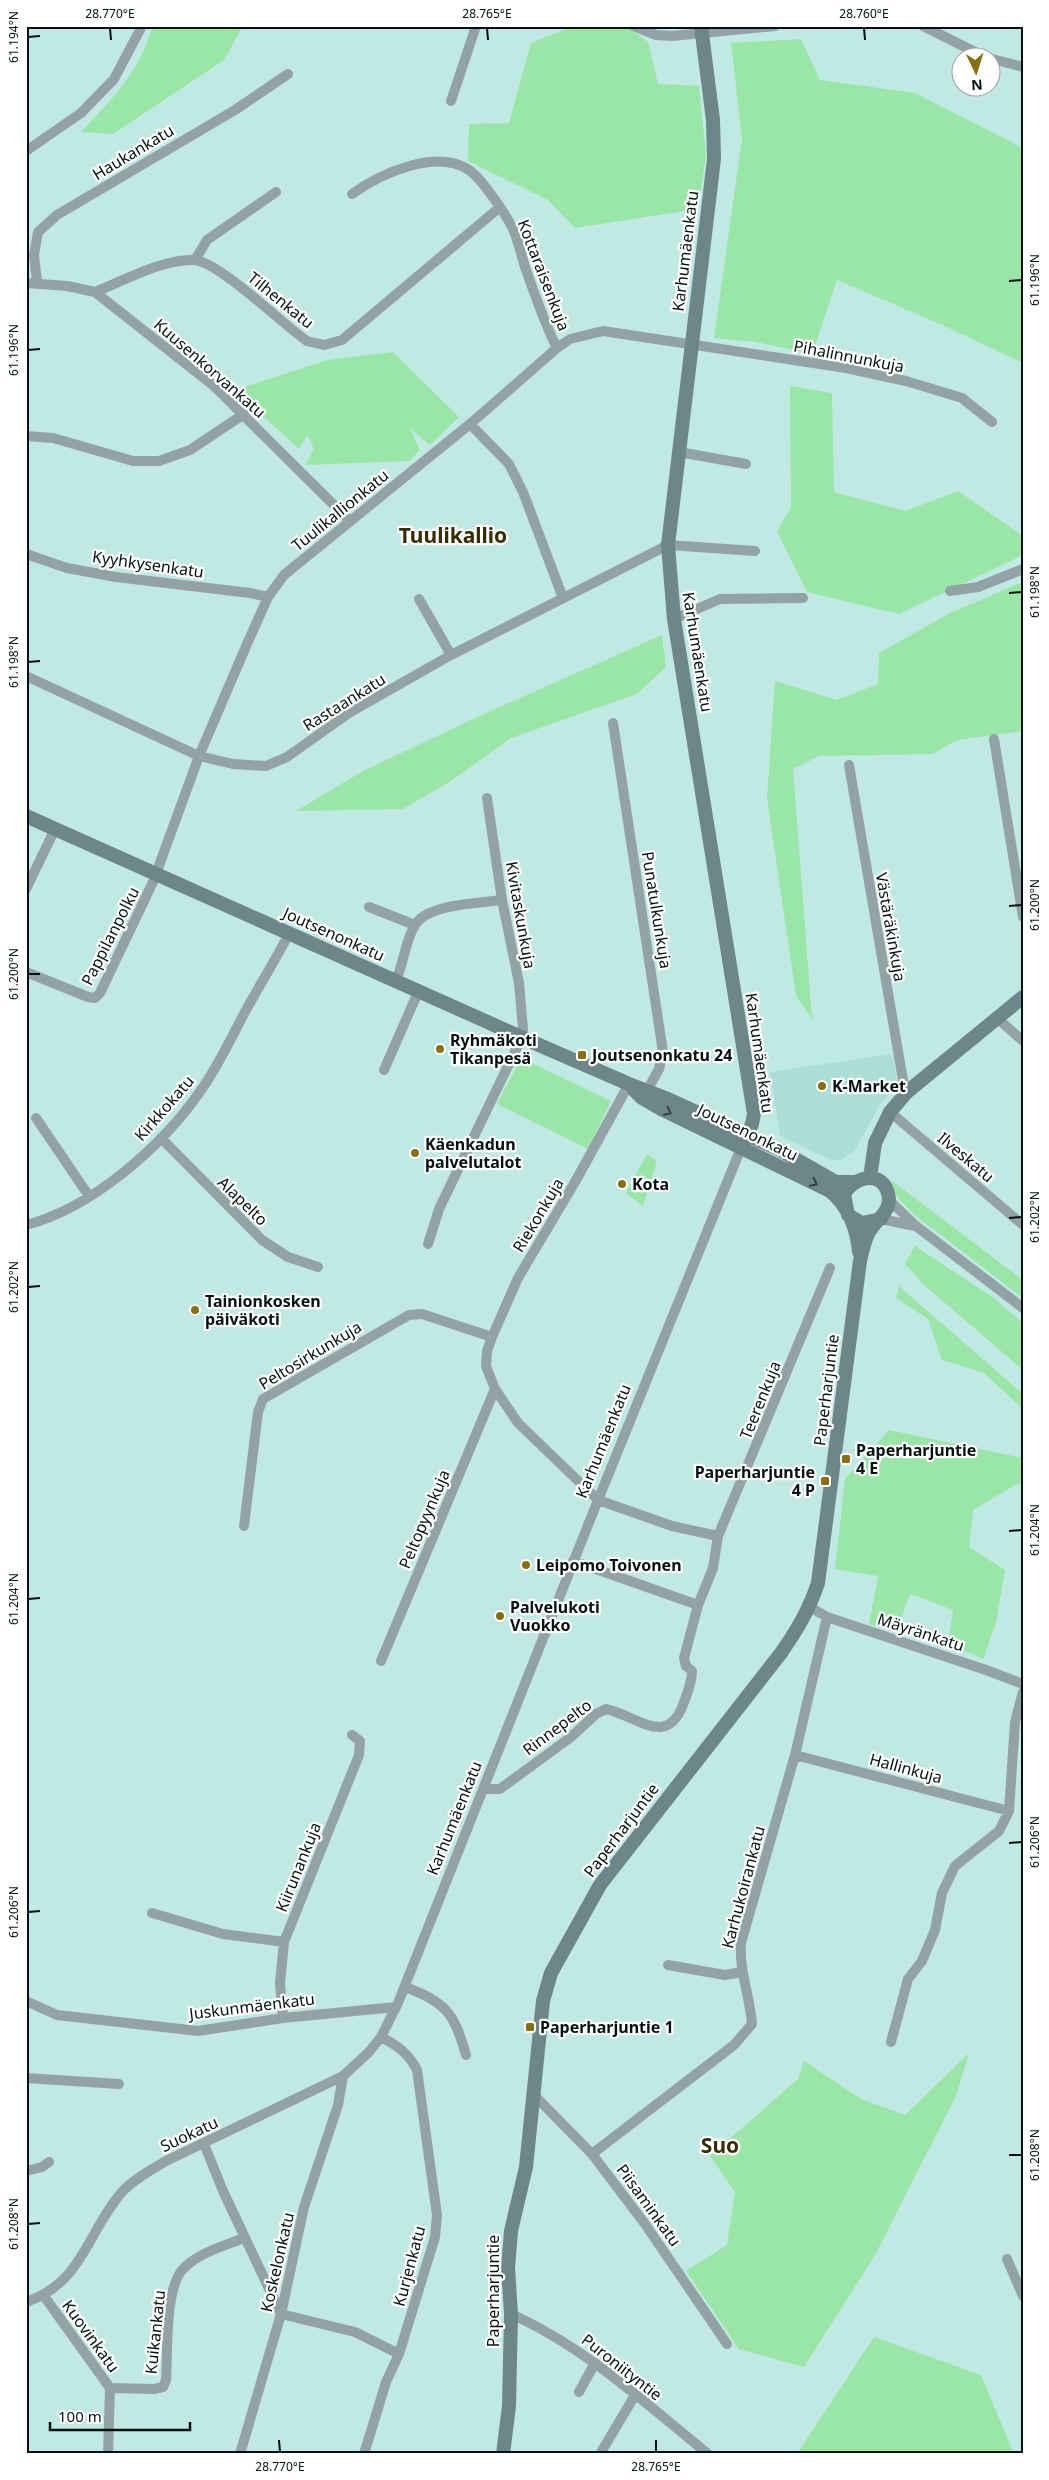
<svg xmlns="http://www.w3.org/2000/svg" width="1049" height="2480" font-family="'Noto Sans',sans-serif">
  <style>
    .built { fill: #acded7 }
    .green { fill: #9ae6a7 }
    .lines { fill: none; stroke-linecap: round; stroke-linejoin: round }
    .street { stroke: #93a3a5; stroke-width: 10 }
    .secondary { stroke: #6d8689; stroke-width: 14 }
    .oneway { stroke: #2e4040 }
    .ticks { fill: none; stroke: #041110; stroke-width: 2 }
    .poi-dot { fill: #887011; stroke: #fff; stroke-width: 2 }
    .labels { text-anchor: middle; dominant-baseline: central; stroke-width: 4.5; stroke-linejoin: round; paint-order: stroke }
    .street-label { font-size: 16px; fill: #041110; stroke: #fff }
    .poi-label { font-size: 16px; font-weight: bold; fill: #041110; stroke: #fff; text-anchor: start }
    .district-label { font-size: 21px; font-weight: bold; fill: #382d02; stroke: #fff }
    .neatline { fill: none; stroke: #041110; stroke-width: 2 }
    .ticks-label { font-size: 12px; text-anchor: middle; fill: #041110 }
  </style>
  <rect width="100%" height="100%" fill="#c0e9e3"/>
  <path class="built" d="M892,1054L898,1085L880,1104L855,1150L841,1160H831L780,1136L770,1072Z"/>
  <path class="green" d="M153,26H243L224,60L113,134L81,132C115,96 137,75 153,26Z
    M574,26H627L648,42L658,84L699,86L706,156L698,209L575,228L548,200L468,161L469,124L509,123L531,43Z
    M801,39L820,80L915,93L1023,148V363L940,324L837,280L812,354L756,342L714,338L742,139L731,43Z
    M393,352L459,417L430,445L410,428L420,450L409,461L305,465L314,449L307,435L299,449L235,390L328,360Z
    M790,386L832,393L834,492L905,511L958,491L1023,536V555L899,614L807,592L777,531L791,507Z
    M1023,582V731L957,740L932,754L819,756L793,769L812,1019L796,996L767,798L775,681L837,700L878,684L879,653L950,613Z
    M662,635L666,667L637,694L511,738L451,781L403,809L296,811L363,771L486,713Z
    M521,1058L611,1101L588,1149L497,1104Z
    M647,1154L657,1161L643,1206L626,1193Z
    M891,1180L1023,1280V1298L917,1217L897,1197Z
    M915,1246L994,1298L1023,1323V1370L923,1284L905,1264Z
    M899,1286L1023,1394V1409L984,1373L942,1360L928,1319L896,1298Z
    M889,1430L1023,1458V1484H1017L973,1510L969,1547L1005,1570L996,1623L983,1659L948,1643L953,1610L910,1594L896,1632L869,1624L878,1576L835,1569L845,1479Z
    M969,2053L956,2096L875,2255L804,2367L739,2349L686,2271L727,2245L735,2192L710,2156L798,2079L804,2061L861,2099L905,2115Z
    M874,2337L981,2375L1014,2454H797Z"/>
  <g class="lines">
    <path class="street" d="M634,26L656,35L672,36L775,26
      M923,26L987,58
      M992,59L1023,67
      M451,101L476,26
      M26,151L81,113L114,79L142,26
      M352,194C380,174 436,148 469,170C481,178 505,213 512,227C518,239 521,254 525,267C535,295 544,322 557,348
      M195,260L207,240L276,192
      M37,282L34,255L38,232L57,215L235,110L288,74
      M26,283L67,286L95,292L214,386L350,521
      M95,292C123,281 163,259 193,260C218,260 283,325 307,341L324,345L342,340L500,207
      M470,424L509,464L523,492L563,598
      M26,436L53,438L133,461H159L190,450L244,414
      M679,452L746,464
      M26,554L67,568L116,577L250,593L268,597
      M950,591L978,587L1023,569
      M419,599L451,655
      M674,619L720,599L803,598
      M26,676L199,756L233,764L266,766L287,757L349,713L451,655L668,545L755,551
      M613,723L663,1052L659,1069L644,1096
      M994,739L1023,917
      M849,765L904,1086L907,1092
      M26,889L55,829
      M369,907L415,925
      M26,972L88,997L95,998L100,993L153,882L199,756L247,644L268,597L284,575L470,424L557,348L570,339L603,331L846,368L906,381L962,398L992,422
      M396,980C404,963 405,941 415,925C427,904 479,903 502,900
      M997,1018L1023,1041
      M384,1070L419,990
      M629,1084L575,1182L518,1278L492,1337L487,1351L486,1366L495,1389L518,1423L598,1500L672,1526L718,1536L830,1268
      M890,1112L1023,1225
      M36,1118L89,1196
      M161,1138L262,1240L288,1257L318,1267
      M889,1200L916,1226L1023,1308
      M881,1219L915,1226
      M26,1225C92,1208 161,1147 199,1093C218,1067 231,1038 246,1010C260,985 275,960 289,934
      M428,1244L439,1209L522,1037L523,1029L519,983L502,900L487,798
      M244,1526L258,1412L263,1399L409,1315L422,1314L492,1337
      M573,1561L698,1605L713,1568L718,1536
      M810,1607L827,1617L986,1670L1023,1684
      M381,1661L495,1389
      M795,1755L1009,1811
      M484,1789H500L571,1737L596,1714L606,1709C638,1716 666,1748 683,1705C687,1694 692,1683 692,1671L686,1666L684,1658L698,1605
      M152,1913L223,1934L284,1942
      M668,1965L725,1975L742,1972
      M405,1987C446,2002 454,2013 466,2055
      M26,2001L57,2015L198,2031L283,2018L396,2007
      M283,2018L280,1983L284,1942L359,1755L360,1741L352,1735
      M891,2042L908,1979L922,1961L935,1930L942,1893L955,1866L999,1831L1009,1811L1015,1722L1023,1692
      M26,2078L119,2084
      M534,2095L592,2154L645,2224L727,2344
      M204,2144L223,2191L281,2314L355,2332L399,2354
      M592,2154L734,2045L752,2024C750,1996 739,1971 741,1943L795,1755L827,1617
      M26,2171L42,2167L49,2162
      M1007,2259L1023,2296
      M44,2296L110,2388L108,2454
      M26,2302C83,2283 87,2232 122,2192C134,2179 151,2170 166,2161L343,2076L369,2052L381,2037L398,2003L598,1500L741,1148
      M511,2314C585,2347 645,2403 708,2454
      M110,2388L154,2389L163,2387L166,2380C168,2353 164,2285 185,2267C201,2252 224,2246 244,2238
      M579,2392L595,2363
      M240,2454L281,2314L304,2207L338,2105L343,2076
      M364,2454L386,2382L399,2354L435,2237L437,2215L417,2070C409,2054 397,2045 381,2037
      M600,2454L635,2395"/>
    <path class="secondary" d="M701,26L713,120L714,159L668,545L674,619L754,1114L752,1124L741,1148
      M26,816L539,1045L629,1084L668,1099L780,1150L836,1182H853
      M634,1090L642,1098L661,1109L830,1191C849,1207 857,1229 859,1252
      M870,1178L875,1143L890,1112L907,1092L1023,997
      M503,2454L509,2406L511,2314L508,2268L511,2231L526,2167L543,2001L551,1973L600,1885L781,1653C797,1630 809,1610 818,1583L860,1261C862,1252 864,1242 868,1234C876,1218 895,1211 887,1190C878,1169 852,1179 844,1194L848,1215L862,1223L881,1219"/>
  </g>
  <defs><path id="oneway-chevron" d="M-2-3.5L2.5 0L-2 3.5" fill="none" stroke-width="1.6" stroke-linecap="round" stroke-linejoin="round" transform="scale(1.25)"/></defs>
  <g class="oneway">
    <use href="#oneway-chevron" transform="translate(668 1112) rotate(26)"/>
    <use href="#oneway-chevron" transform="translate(814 1183) rotate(26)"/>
  </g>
  <path class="ticks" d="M110,28L111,40M487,28L488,40M864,28L865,40M28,37L40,36M1009,281L1022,280M28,350L40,349M1009,593L1022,592M28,662L40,661M1009,906L1022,905M28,974H40M1009,1218L1022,1217M28,1287L40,1286M1009,1531L1022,1530M28,1599L40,1598M1009,1843L1022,1842M28,1912L40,1911M1009,2155H1022M28,2224L40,2223M279,2440L280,2452M656,2440V2452"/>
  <g class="poi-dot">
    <circle cx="440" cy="1049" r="5"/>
    <rect x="577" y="1050" width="10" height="10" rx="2.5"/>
    <circle cx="822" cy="1086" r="5"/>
    <circle cx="415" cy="1153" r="5"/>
    <circle cx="622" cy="1184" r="5"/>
    <circle cx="195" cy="1310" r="5"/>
    <rect x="841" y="1454" width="10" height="10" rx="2.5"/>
    <rect x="820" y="1476" width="10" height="10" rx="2.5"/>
    <circle cx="526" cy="1565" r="5"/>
    <circle cx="500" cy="1616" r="5"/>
    <rect x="525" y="2022" width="10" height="10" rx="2.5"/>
  </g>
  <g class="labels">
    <g class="street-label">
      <text transform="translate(133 152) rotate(-31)">Haukankatu</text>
      <text transform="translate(685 251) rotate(-83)">Karhumäenkatu</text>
      <text transform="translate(544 275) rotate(69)">Kottaraisenkuja</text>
      <text transform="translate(281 300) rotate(39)">Tilhenkatu</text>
      <text transform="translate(849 356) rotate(11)">Pihalinnunkuja</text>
      <text transform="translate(210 368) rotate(41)">Kuusenkorvankatu</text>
      <text transform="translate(340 510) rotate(-39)">Tuulikallionkatu</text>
      <text transform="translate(148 564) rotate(8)">Kyyhkysenkatu</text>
      <text transform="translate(698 652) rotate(81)">Karhumäenkatu</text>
      <text transform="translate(344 702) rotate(-32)">Rastaankatu</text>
      <text transform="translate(657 910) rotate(81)">Punatulkunkuja</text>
      <text transform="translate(521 915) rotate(80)">Kivitaskunkuja</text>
      <text transform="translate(891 927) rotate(80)">Västäräkinkuja</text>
      <text transform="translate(334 934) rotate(24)">Joutsenonkatu</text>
      <text transform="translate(110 936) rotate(-63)">Pappilanpolku</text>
      <text transform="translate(760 1053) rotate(82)">Karhumäenkatu</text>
      <text transform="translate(164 1108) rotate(-49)">Kirkkokatu</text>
      <text transform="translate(748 1132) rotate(26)">Joutsenonkatu</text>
      <text transform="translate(966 1157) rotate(40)">Ilveskatu</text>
      <text transform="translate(243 1201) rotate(44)">Alapelto</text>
      <text transform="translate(538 1215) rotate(-59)">Riekonkuja</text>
      <text transform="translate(310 1355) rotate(-31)">Peltosirkunkuja</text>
      <text transform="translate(826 1390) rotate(-83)">Paperharjuntie</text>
      <text transform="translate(760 1400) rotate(-68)">Teerenkuja</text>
      <text transform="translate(603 1441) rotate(-68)">Karhumäenkatu</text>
      <text transform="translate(424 1519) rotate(-67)">Peltopyynkuja</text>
      <text transform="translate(921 1632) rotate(18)">Mäyränkatu</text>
      <text transform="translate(557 1727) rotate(-37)">Rinnepelto</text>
      <text transform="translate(906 1768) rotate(15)">Hallinkuja</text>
      <text transform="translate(454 1818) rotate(-68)">Karhumäenkatu</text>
      <text transform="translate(621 1830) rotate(-53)">Paperharjuntie</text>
      <text transform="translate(298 1867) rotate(-68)">Kiirunankuja</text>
      <text transform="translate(743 1887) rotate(-75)">Karhukoirankatu</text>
      <text transform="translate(252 2006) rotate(-7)">Juskunmäenkatu</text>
      <text transform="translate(189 2134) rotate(-25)">Suokatu</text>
      <text transform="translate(649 2205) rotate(54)">Piisaminkatu</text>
      <text transform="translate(277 2262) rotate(-77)">Koskelonkatu</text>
      <text transform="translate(409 2266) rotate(-75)">Kurjenkatu</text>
      <text transform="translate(493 2291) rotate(-90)">Paperharjuntie</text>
      <text transform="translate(155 2332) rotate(-84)">Kuikankatu</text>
      <text transform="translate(91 2336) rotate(54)">Kuovinkatu</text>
      <text transform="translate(622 2367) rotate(38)">Puroniityntie</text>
    </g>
    <g class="poi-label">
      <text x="450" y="1040">Ryhmäkoti<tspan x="450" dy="18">Tikanpesä</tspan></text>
      <text x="592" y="1055">Joutsenonkatu 24</text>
      <text x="832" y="1086">K-Market</text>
      <text x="425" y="1144">Käenkadun<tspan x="425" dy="18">palvelutalot</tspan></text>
      <text x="632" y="1184">Kota</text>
      <text x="205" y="1301">Tainionkosken<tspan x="205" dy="18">päiväkoti</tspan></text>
      <text x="856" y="1450">Paperharjuntie<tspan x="856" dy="18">4 E</tspan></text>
      <text x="815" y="1472" text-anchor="end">Paperharjuntie<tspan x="815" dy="18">4 P</tspan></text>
      <text x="536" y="1565">Leipomo Toivonen</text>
      <text x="510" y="1607">Palvelukoti<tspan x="510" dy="18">Vuokko</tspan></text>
      <text x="540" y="2027">Paperharjuntie 1</text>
    </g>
    <g class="district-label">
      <text x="453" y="535">Tuulikallio</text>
      <text x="720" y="2145">Suo</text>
    </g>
  </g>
  <rect width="1049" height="2480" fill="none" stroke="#ffffff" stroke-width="55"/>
  <g transform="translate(976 72) rotate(176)"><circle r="24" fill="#ffffff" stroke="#9ba09f"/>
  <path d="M0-4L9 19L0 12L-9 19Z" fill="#887011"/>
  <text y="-8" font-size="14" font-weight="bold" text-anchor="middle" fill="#041110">N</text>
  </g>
  <path d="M50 2422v8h140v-8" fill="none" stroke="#041110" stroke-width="2.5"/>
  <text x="58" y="2422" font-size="15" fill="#041110" stroke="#ffffff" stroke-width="4" paint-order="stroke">100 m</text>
  <rect x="28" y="28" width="994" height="2424" class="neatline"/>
  <g class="ticks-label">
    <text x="110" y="18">28.770°E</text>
    <text x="487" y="18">28.765°E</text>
    <text x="864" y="18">28.760°E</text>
    <text transform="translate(14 37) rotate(-90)" y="4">61.194°N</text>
    <text transform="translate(1035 280) rotate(-90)" y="4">61.196°N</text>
    <text transform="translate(14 350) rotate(-90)" y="4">61.196°N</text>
    <text transform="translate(1035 592) rotate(-90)" y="4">61.198°N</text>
    <text transform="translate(14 662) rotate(-90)" y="4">61.198°N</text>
    <text transform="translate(1035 905) rotate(-90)" y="4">61.200°N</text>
    <text transform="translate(14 974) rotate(-90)" y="4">61.200°N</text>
    <text transform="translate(1035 1217) rotate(-90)" y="4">61.202°N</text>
    <text transform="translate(14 1287) rotate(-90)" y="4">61.202°N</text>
    <text transform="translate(1035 1530) rotate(-90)" y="4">61.204°N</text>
    <text transform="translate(14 1599) rotate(-90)" y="4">61.204°N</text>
    <text transform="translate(1035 1842) rotate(-90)" y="4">61.206°N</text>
    <text transform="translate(14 1912) rotate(-90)" y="4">61.206°N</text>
    <text transform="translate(1035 2155) rotate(-90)" y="4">61.208°N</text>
    <text transform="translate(14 2224) rotate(-90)" y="4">61.208°N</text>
    <text x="280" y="2471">28.770°E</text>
    <text x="656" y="2471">28.765°E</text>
  </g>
</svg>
